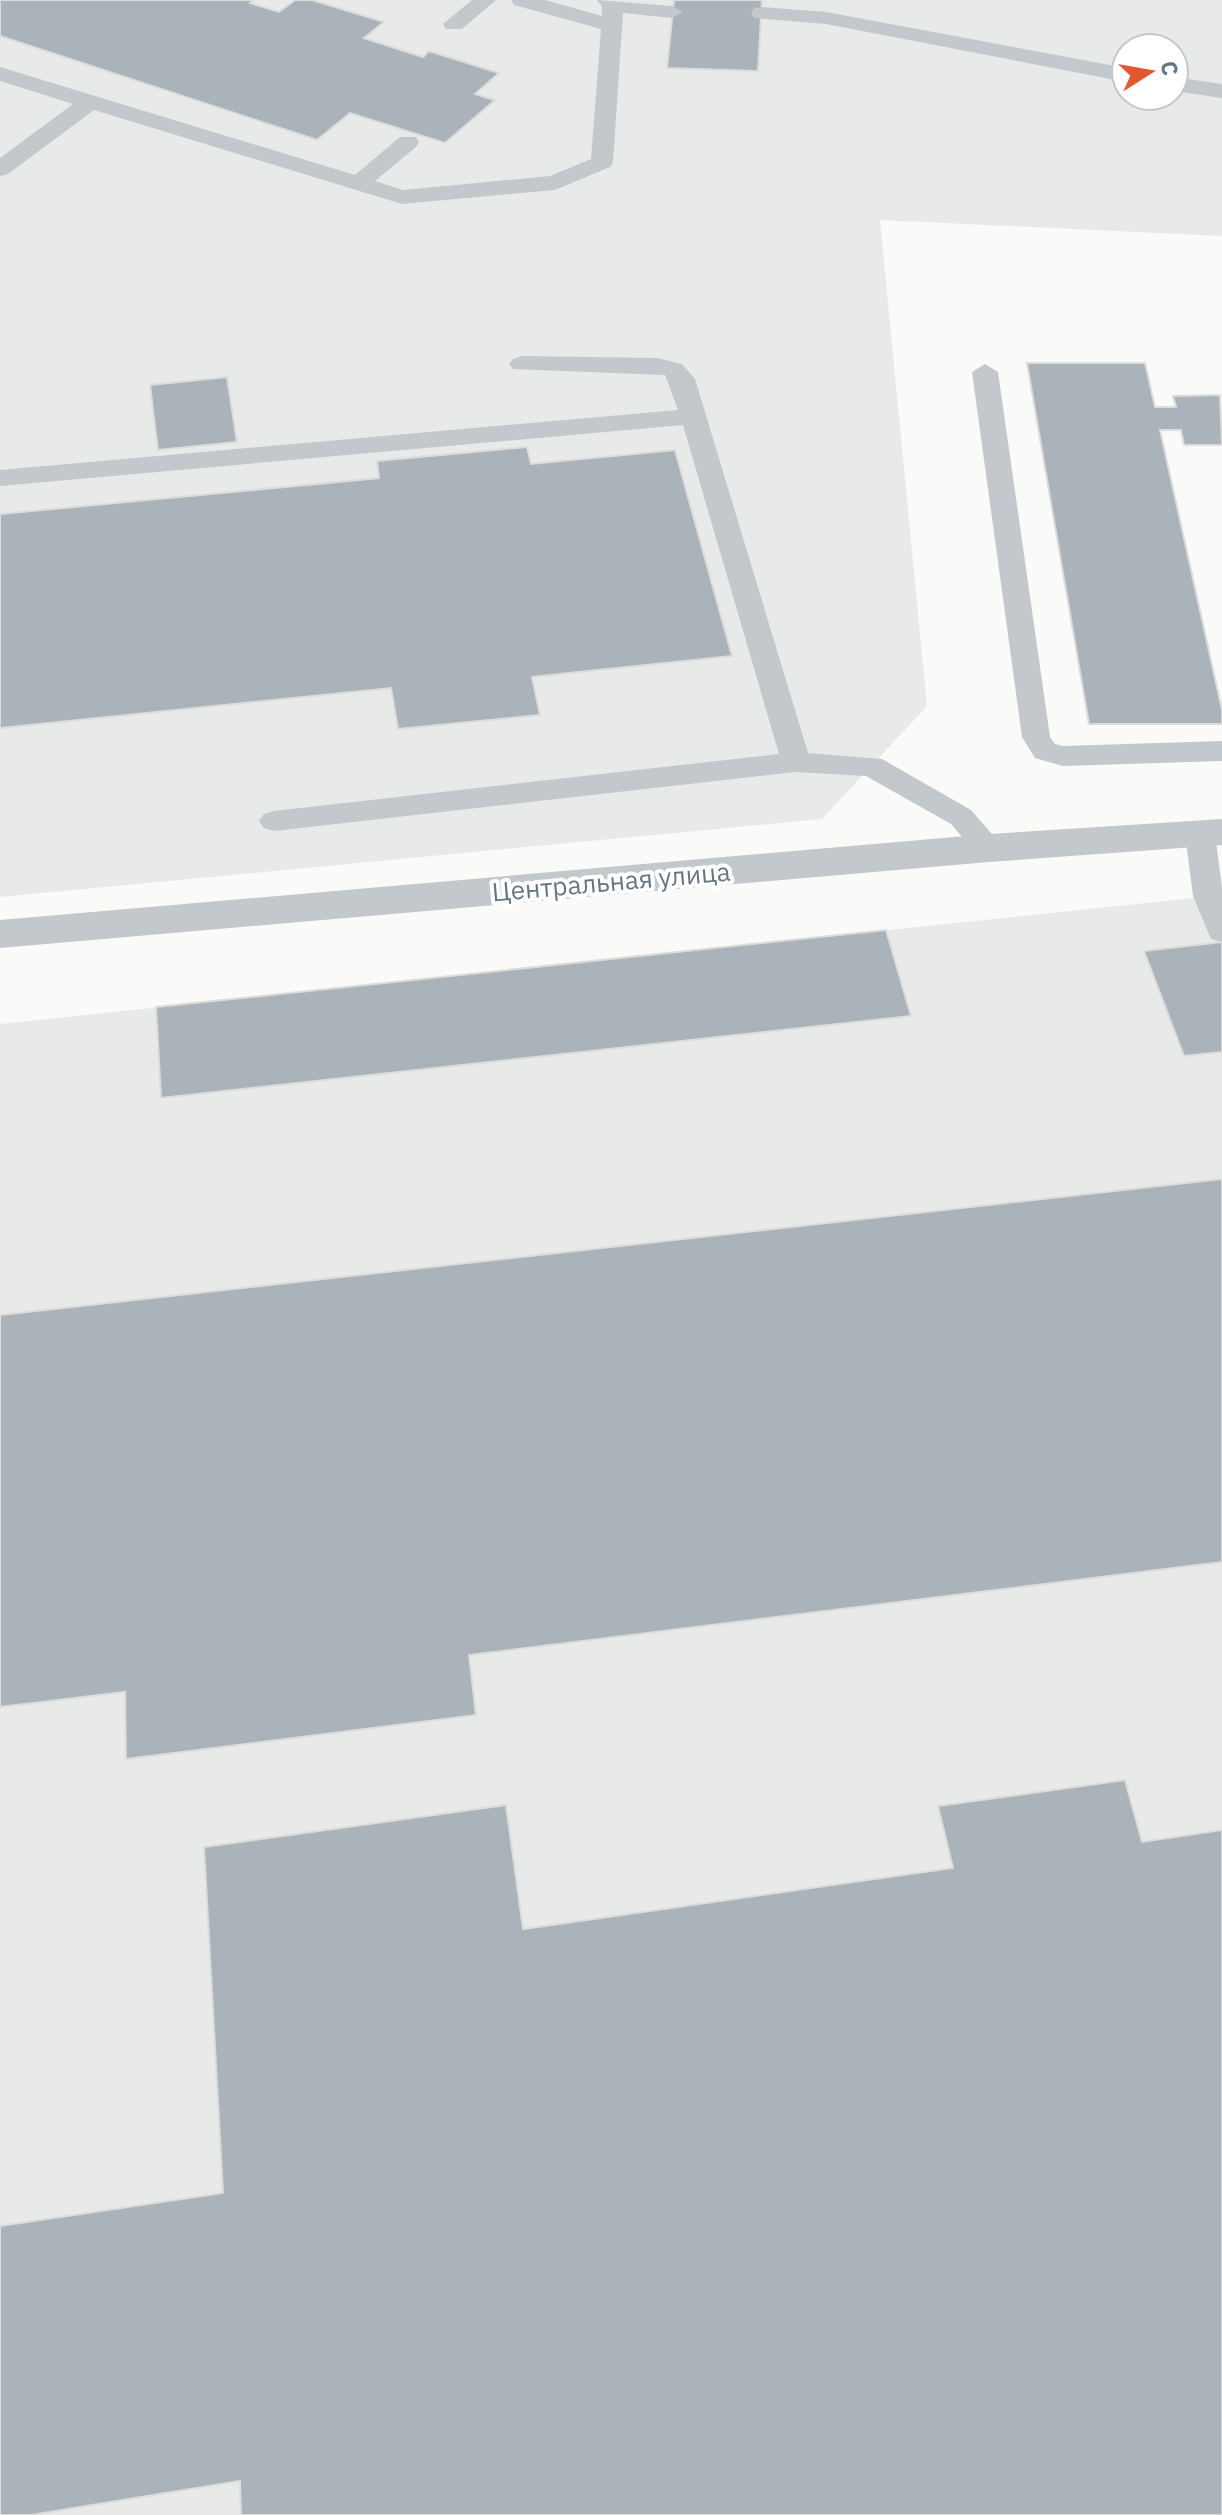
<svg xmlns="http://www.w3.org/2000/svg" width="1222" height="2515" font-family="'IBM Plex Sans',sans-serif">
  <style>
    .built { fill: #e8e9e9; fill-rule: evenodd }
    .building { fill: #aab3b9; stroke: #dcdcda; stroke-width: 2 }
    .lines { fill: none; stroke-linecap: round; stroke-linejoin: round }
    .lane { fill: #c3c8cc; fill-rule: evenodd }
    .street { fill: #c3c8cc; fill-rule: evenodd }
    .labels { text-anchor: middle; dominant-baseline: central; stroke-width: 8; stroke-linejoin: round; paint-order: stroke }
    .street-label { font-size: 26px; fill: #657683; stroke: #fff }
  </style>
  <rect width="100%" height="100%" fill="#fafaf8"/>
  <path class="built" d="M0,0H1222V236L880,220L927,706L822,819L0,897ZM1126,48H1174V96H1126Z
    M1222,895V2515H0V1024Z"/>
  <path class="building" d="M0,0H254L250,3L279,12L295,0H312L384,22L364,38L423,57L429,51L499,73L475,94L495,100L445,143L350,113L317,140L0,36Z
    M674,0H762L758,71L667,68Z
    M1027,363H1145L1155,407H1176L1173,396L1220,395L1222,445H1184L1181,430H1160L1222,710V724H1089Z
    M227,377L237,442L158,450L150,385Z
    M527,447L531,464L675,450L732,656L532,677L540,715L398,729L391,688L0,728V514L379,478L377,461Z
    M886,930L911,1016L161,1098L156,1007Z
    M1222,942V1052L1184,1056L1144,951Z
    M1222,1179V1562L469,1655L476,1715L126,1759L125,1692L0,1707V1315Z
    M1125,1780L1142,1842L1222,1830V2515H241L240,2481L31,2515H0V2226L223,2193L204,1847L506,1805L523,1929L953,1868L938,1806Z"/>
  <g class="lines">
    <path class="lane" d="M472,0H496L462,29H446L443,24Z
      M511,0H545L602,16V7L597,0L672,6L683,12L672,18L623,13L613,162L610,167L555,190L402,204L94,110L8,174L0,176V158L73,104L0,81V67L355,175L400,137H416L419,142L416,147L375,181L403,190L550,176L591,159L601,29L514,5Z
      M762,7L826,12L1126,68V82L826,24L754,18L751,13L754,8Z
      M1174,77L1222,84V98L1174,91Z
      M522,356L658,358L682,364L695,379L808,753L882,759L971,810L1004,848L1000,855L989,858L978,855L951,824L866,776L796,772L274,831L264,828L259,821L264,814L274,811L779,754L683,425L0,486V470L678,410L665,375L513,369L509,364L513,359Z
      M985,364L998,372L1050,737L1055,744L1063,746L1222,741V761L1063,766L1035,758L1022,737L972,372Z
      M1200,824L1211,827L1215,834L1222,887V942L1211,939L1193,896L1185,834L1189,827Z"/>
    <path class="street" d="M1222,819V845L989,862L0,948V920L989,834Z"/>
  </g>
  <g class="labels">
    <g class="street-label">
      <text transform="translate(611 881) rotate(-5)">Центральная улица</text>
    </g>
  </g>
  <g transform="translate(1150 72) rotate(79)"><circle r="38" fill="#ffffff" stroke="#c1c8cd" stroke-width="2"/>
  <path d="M0-6L14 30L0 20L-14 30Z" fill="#e4572e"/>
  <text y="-12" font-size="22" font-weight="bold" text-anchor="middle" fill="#657683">С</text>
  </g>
</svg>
